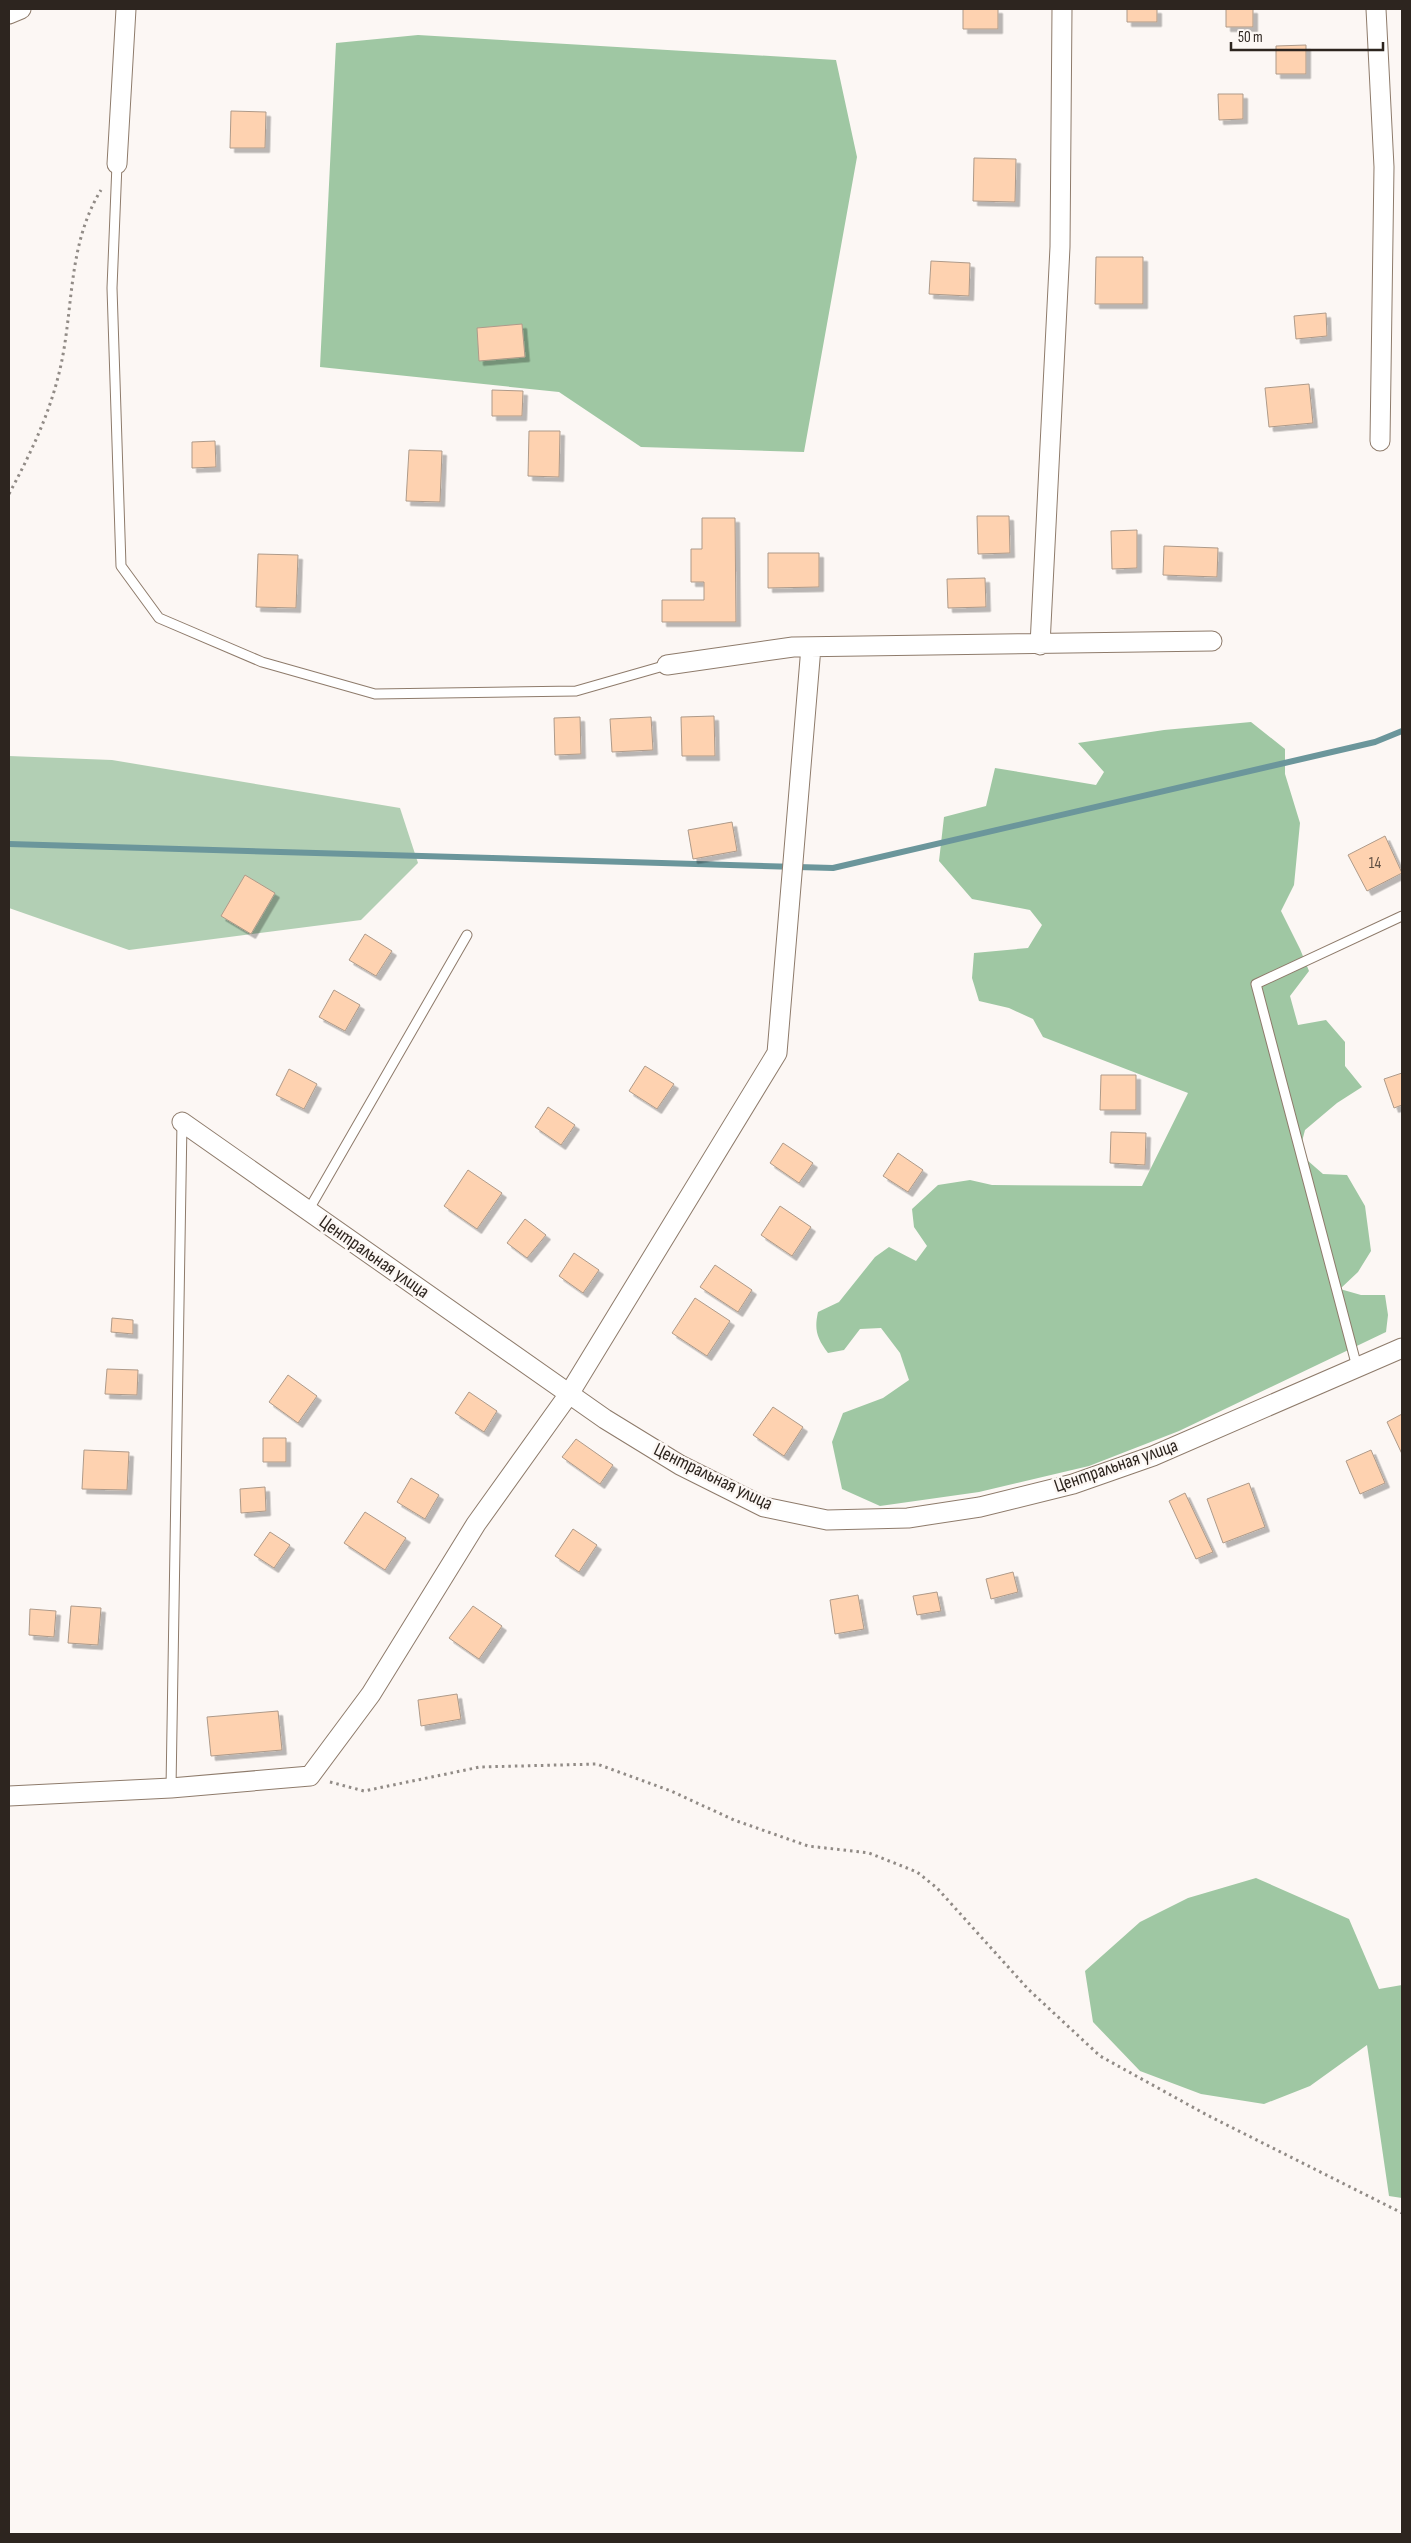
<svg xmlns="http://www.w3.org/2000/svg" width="1411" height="2543" font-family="'Sofia Sans Condensed',sans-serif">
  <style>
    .green { fill: #b2cfb4 }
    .forest { fill: #9fc7a3 }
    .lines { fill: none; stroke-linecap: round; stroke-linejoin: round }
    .stream { stroke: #6b969b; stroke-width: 6 }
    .building { fill: #fed2b0; stroke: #ae9a89; filter: url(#shadow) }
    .lane-casing { stroke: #8e7b6b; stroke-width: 11 }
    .street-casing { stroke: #8e7b6b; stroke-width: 21 }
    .path { stroke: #918b86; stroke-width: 3; stroke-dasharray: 2.5 4; stroke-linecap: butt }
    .lane { stroke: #fff; stroke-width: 9 }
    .street { stroke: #fff; stroke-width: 19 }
    .labels { text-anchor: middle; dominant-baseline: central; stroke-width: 5; stroke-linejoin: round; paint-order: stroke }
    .number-label { font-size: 16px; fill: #615043 }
    .street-label { font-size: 19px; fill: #2d251f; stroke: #fcf7f4 }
  </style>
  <defs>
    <filter id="shadow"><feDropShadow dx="4.5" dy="4.5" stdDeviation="0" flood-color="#0004"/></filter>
  </defs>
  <rect width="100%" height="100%" fill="#fcf7f4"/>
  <path class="green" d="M9,756L112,760L400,808L418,863L361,920L129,950L9,908Z"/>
  <path class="forest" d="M418,35L836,60L857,157L804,452L641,447L559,392L320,367L336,43Z
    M1251,722L1285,749V774L1300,823L1294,885L1281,911L1300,949L1309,971L1290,996L1298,1025L1326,1020L1345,1042V1066L1362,1087L1337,1103L1305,1130L1299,1153L1323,1174L1347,1175L1365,1206L1371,1251L1358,1272L1340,1289L1361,1295H1385L1388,1315L1386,1332L1179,1431L1089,1466L979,1492L880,1506L842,1489L832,1442L843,1413L883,1398L909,1380L900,1353L881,1328L860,1329L844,1350L828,1353C817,1338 814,1330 818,1312L839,1302L875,1257L889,1247L916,1261L927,1246L914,1227L912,1209L938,1185L970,1180L992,1185L1142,1186L1188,1093L1043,1037L1033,1019L1009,1008L979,1001L972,978L974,953L1028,948L1042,925L1030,910L972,899L939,861L944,817L986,806L995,768L1096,785L1104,772L1078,743L1164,730Z
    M1256,1878L1349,1919L1379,1989L1402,1985V2198L1389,2196L1367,2045L1310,2086L1264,2104L1201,2094L1140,2071L1093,2022L1085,1971L1140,1922L1188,1898Z"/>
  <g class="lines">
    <path class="stream" d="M9,844L833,868L1375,742L1402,731"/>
  </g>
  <path class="building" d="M963,9H998V29H963Z
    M1127,9H1157V22H1127Z
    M1226,9H1253V27H1226Z
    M1306,45V74H1276V46Z
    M1218,94H1243V119L1219,120Z
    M231,111L266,112L265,148H230Z
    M974,158L1016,159L1015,202L973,201Z
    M1096,257H1143V304H1095Z
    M931,261L970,263L969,296L929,294Z
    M1326,313L1327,336L1296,339L1294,316Z
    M522,324L525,357L479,361L477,328Z
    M1309,384L1313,423L1269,427L1265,388Z
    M492,390L523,391L522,416H492Z
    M529,431H560L559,477L528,476Z
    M215,441L216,467L192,468V442Z
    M409,450L442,451L440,502L406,501Z
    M977,516H1009L1010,553L978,554Z
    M702,518H735L736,622H662V600H704V582H691V549H702Z
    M1137,530V568L1112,569L1111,531Z
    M1164,546L1218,548L1217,577L1163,575Z
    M768,553H819V587L768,588Z
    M258,554L298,555L296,608L256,607Z
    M985,578L986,607L948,608L947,579Z
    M714,716L715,756H682L681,717Z
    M580,717L581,754L555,755L554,718Z
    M651,717L653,750L612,752L610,719Z
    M732,822L737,851L693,859L688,830Z
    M1385,836L1402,873L1367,891L1348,855Z
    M245,875L275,893L251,934L221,916Z
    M365,934L392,951L376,976L349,960Z
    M334,990L360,1005L345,1031L319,1017Z
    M645,1066L674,1084L657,1109L629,1091Z
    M289,1069L317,1084L304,1109L276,1095Z
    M1402,1073V1105L1394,1108L1384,1079Z
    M1101,1075H1136V1110H1100Z
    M548,1107L575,1125L561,1145L535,1127Z
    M1111,1132L1146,1133L1145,1165L1110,1163Z
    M783,1143L813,1163L799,1183L770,1163Z
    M898,1153L923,1170L908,1192L883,1176Z
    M468,1170L502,1193L477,1229L444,1206Z
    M780,1206L811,1227L792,1256L761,1235Z
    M525,1219L546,1235L527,1258L507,1243Z
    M574,1253L599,1270L583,1293L559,1276Z
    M715,1265L752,1290L738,1312L700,1287Z
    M695,1298L730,1321L707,1356L672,1333Z
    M112,1318L133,1320V1334L111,1332Z
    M107,1369L138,1370L137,1395L105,1394Z
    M288,1375L317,1396L298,1423L269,1402Z
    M469,1392L497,1411L484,1432L455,1413Z
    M773,1407L803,1427L784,1456L753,1435Z
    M1402,1414V1454L1387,1422Z
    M263,1438H286V1462H263Z
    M576,1439L613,1465L600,1484L562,1457Z
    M84,1450L129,1452L127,1490L82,1489Z
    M1371,1450L1385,1483L1360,1494L1346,1461Z
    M411,1478L439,1495L425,1519L397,1502Z
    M1249,1483L1265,1527L1223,1543L1207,1499Z
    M265,1487L266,1511L241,1513L240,1489Z
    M1185,1493L1213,1552L1196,1559L1169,1501Z
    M365,1512L406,1538L385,1570L344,1543Z
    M573,1529L597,1545L579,1572L555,1556Z
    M270,1532L290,1545L274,1568L254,1555Z
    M1013,1572L1018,1592L991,1599L986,1579Z
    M937,1592L941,1611L917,1615L913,1596Z
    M858,1595L864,1629L835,1634L830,1600Z
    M71,1606L101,1608L98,1645L68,1643Z
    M473,1606L502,1626L479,1659L449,1638Z
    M30,1609L56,1611L54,1637L29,1635Z
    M457,1694L461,1719L421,1726L418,1700Z
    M278,1711L282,1750L211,1756L207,1717Z"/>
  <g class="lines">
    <g class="lane-casing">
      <path id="lane" d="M117,164L112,288L121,566L159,618L262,662L375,694L576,691L667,665
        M308,1211L467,935
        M1357,1367L1256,984L1402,916
        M171,1788L182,1122"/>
    </g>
    <g class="street-casing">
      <path id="street" d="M1376,9L1384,167L1380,441
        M9,14L21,9
        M117,164L126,9
        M1040,645L1060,247L1062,9
        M667,665L793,647L1212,641
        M182,1122L605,1419L680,1465L764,1507L827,1520L908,1518L980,1507L1073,1484L1153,1456L1402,1348
        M9,1796L171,1788L310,1776L371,1694L476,1524L569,1394L777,1053L811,647"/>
    </g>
    <path class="path" d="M9,494C34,447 55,403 64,349C73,294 71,239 101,190
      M330,1782L364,1791L480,1767L597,1764L671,1791L734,1820L808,1846L869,1853L917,1872L937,1888L1028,1989L1100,2056L1207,2115L1402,2213"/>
    <use href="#lane" class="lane"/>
    <use href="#street" class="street"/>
  </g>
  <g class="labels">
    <g class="number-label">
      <text x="1375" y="863">14</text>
    </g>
    <g class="street-label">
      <text transform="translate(374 1257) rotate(35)">Центральная улица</text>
      <text transform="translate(1116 1466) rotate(-19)">Центральная улица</text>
      <text transform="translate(713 1477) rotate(26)">Центральная улица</text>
    </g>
  </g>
  <rect width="1411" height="2543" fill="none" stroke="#2d251f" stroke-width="20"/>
  <path d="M1231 42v8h152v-8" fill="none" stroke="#2d251f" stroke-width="2.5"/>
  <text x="1238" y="42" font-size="15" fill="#2d251f" stroke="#fcf7f4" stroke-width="4" paint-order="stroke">50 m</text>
</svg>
